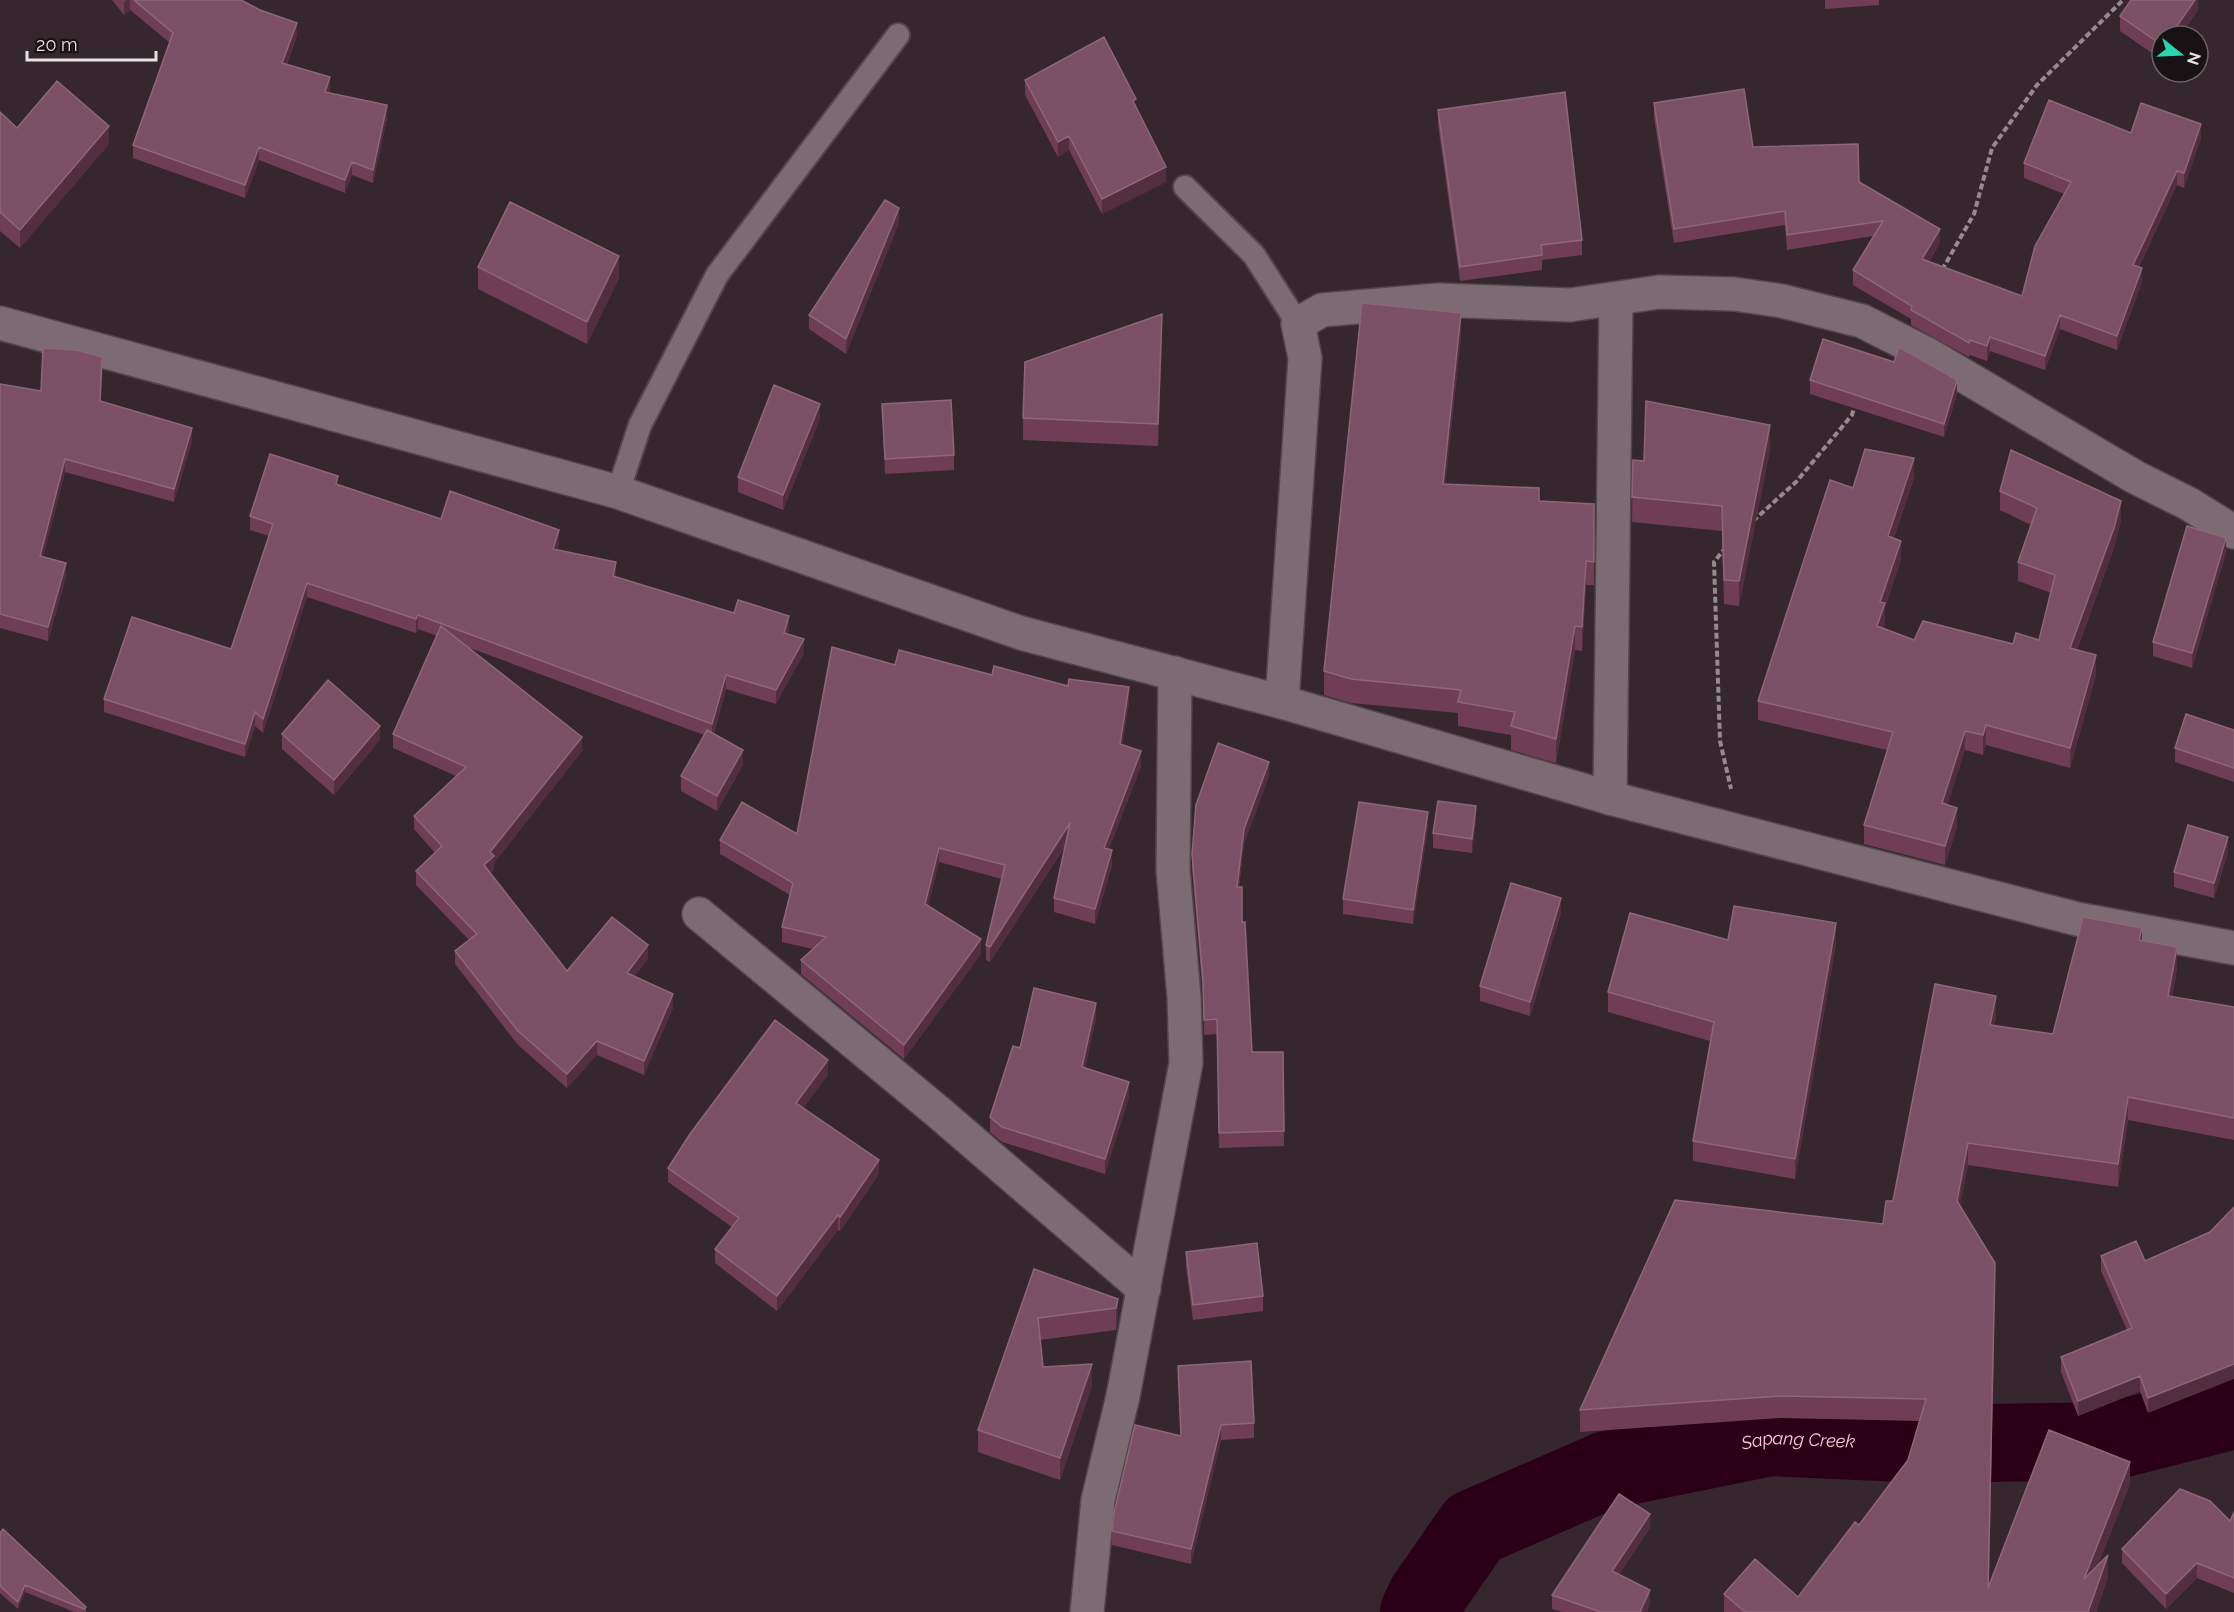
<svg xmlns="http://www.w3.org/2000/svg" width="2234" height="1612" font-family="Raleway,sans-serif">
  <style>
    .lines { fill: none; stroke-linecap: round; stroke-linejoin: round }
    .river { stroke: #2b0017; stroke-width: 78 }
    .service-casing { stroke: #52464b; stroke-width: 26 }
    .minor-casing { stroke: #52464b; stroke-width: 36 }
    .tertiary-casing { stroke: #52464b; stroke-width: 36 }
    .path { stroke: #968a8f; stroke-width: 4; stroke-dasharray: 6 3; stroke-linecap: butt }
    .service { stroke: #7c6b72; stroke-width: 22 }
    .minor { stroke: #7c6b72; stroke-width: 33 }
    .tertiary { stroke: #7c6b72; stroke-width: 33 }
    .wall { fill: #6f3e55 }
    .shaded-wall { fill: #522e3e }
    .building { fill: #7c5064; stroke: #8e6678; stroke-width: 1.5 }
    .labels { text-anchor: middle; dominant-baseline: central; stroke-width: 4.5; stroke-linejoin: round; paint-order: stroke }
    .water-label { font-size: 18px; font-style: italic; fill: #fcc7dd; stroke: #191215 }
  </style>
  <rect width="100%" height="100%" fill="#35272d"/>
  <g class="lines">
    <path class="river" id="s1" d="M1419,1612L1426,1597L1474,1528L1607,1470L1770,1437L1926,1444L2112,1441L2234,1410"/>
    <g class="service-casing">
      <path id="service" d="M1185,187L1254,255L1298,324
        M618,492L640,425L717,275L898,35"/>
    </g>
    <g class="minor-casing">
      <path id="minor" d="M1282,702L1305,358L1298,324L1322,310L1438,300L1570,305L1659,292L1734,294L1782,301L1862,321L1927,354L2135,477L2189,504L2234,532
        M1610,798L1616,300
        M699,914L937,1111L1144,1289
        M1087,1612L1098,1500L1123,1396L1186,1063L1184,997L1173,870L1175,673"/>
    </g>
    <g class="tertiary-casing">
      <path id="tertiary" d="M0,323L618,492L1021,633L1282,702L1610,798L2077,919L2234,948"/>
    </g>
    <path class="path" d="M1942,270L1974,214L1992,148L2037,85L2122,1
      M1753,521L1796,482L1852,415L1855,403
      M1726,547L1714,562L1720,741L1731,789"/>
    <use href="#service" class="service"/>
    <use href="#minor" class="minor"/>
    <use href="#tertiary" class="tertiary"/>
  </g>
  <path class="wall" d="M112,0H241L297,36L287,64L330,90L329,93L387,118L373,183L352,175L345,193L259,160L245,198L133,158V145L170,43L130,10L124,15Z
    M1825,0H1879V5L1825,9Z
    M2198,0V10L2180,36H2162V60L2120,31V16Z
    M1025,80L1136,108L1166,182L1102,214L1069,150L1058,157L1025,95Z
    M1654,103L1753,147L1859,182L1940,243L1929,262L2022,296L2064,194L2024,178V163L2131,133L2201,138L2184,188L2177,185L2139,267L2142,282L2117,350L2060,329L2045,370L1990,351L1987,361L1970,355L1969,357L1911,325V319L1853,285V270L1873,236L1787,250L1785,225L1674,243L1654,118Z
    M1438,110L1582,240V255L1542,260V270L1460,281L1438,125Z
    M0,112L17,128L109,144L20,248L0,231Z
    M899,223L846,354L809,329V315Z
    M478,267L619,278L587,344L478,289Z
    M1162,336L1158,446L1023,440V418Z
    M1461,337L1445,484L1539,501L1594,504V585H1586L1582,651L1575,650L1556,763L1511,750V735L1458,726V713L1351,703L1324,695V671Z
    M102,370L101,401L192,441L174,502L65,472L43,557L66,577L48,641L0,628V384L41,391Z
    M1810,380L1957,394L1944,437L1810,394Z
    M882,404L954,455V470L885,474Z
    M820,419L783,510L738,492V477Z
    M1770,450L1739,606L1724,604L1722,531L1632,522L1633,460L1644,461Z
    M1914,478L1894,538L1901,560L1885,608V623L1883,628L1914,640L2013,644L2039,640L2051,593L2018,581V562L2031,525L2000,510V491L2121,520L2114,548L2077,650L2096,675L2070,768L1986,745L1983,755L1965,750L1947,805L1957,827L1945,865L1864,844V825L1887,750L1758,720V701L1853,488Z
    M338,485L441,519L559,543L557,550L616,577L734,613L789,629L788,634L804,653L776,704L726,689L714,733L743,765L717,811L681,791V776L704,735L470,648L582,751L494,863V870L490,873L567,971L648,959L634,977L673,1008L644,1075L597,1055L567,1088L518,1045L455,964V951L469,940L416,885V871L435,853L414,829V816L456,776L393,748V734L437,636L418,629L416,633L307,597L263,733L255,726L245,757L104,712V699L231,649L269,536L250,530V516Z
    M2226,553L2192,668L2153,656V642Z
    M895,665L992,675L1129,702L1122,745L1141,766L1109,849L1112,865L1095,924L1054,912V898L1066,845L990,962L986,960V945L1002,879L939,862L928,906L981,954L904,1059L801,974V960L813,949L782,942V927L790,895L720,854V840L797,834Z
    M2234,730V782L2175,762V748Z
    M282,734L380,740L334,795L282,749Z
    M1269,776L1244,844L1239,887L1252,1052H1283L1284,1146L1219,1148L1217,1034L1204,1035L1203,995L1192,869V854Z
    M1476,821L1472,853L1433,848V833Z
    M1428,827L1413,924L1343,914V899Z
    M2228,852L2214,898L2174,887V872Z
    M1561,913L1530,1016L1480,1001V986Z
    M1728,940L1836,944L1795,1179L1693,1161V1141L1710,1041L1608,1012V992Z
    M2142,940L2177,969L2172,997L2234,1007V1140L2128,1120L2118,1187L1968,1165L1960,1206L1995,1285L1989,1587L2130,1484L2098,1565L2108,1577L2096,1612H1724V1594L1798,1597L1859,1525L1908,1460L1920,1421L1781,1418L1580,1432V1410L1883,1224L1893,1201L1996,1018L1994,1026L2053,1034Z
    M1096,1018L1085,1068L1129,1097L1105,1174L1002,1142L990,1132V1117L1020,1048Z
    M828,1075L803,1108L879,1174L840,1231L838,1230L777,1311L715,1263V1249L732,1227L668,1182V1168Z
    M2210,1232L2148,1413L2140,1391L2078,1416L2061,1372V1357L2127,1330L2101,1271V1256L2145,1261Z
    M1186,1252L1263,1296V1311L1193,1320L1186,1267Z
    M1034,1269L1118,1299V1321L1116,1330L1040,1340L1043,1367L1092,1386L1060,1480L978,1452V1430Z
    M1178,1366L1254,1423V1438L1221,1440L1191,1564L1112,1545V1531L1181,1436Z
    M2234,1512V1593L2197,1578L2166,1609L2122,1563V1549L2230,1521Z
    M1650,1528L1619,1574L1650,1604L1647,1612H1562L1552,1609V1595Z
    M0,1533L86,1607V1612H74L25,1592L18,1609L0,1593Z"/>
  <path class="shaded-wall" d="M127,0H130V10L124,15V2Z
    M2195,0H2198V10L2180,36H2170Z
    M297,23V36L282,76V63Z
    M330,77V90L325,105V92Z
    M387,105V118L373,183V170Z
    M2201,124V138L2184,188V173Z
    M109,126V144L20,248V230Z
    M1069,136V150L1058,157V142Z
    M259,147V160L245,198V185Z
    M352,162V175L345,193V180Z
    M1166,167V182L1102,214V199Z
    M2177,171V185L2133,279V265Z
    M899,208V223L846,354V339Z
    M1940,229V243L1922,274V259Z
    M619,256V278L587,344V322Z
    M2142,268V282L2117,350V336Z
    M1461,313V337L1443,508V484Z
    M1162,314V336L1158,446V424Z
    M2060,315V329L2045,370V356Z
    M1990,337V351L1987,361V346Z
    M1957,380V394L1944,437V424Z
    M820,404V419L783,510V495Z
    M1770,425V450L1739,606V581Z
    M192,428V441L174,502V489Z
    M1914,458V478L1888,556V536Z
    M65,459V472L40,570V556Z
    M2121,501V520L2114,548L2070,668V648Z
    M559,530V543L553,563V549Z
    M2226,538V553L2192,668V653Z
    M1901,541V560L1885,608V623L1877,646V626L1880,602Z
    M1586,561V585L1582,651V627Z
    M616,562V576L613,590V576Z
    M66,563V577L48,641V627Z
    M307,583V597L263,733V719Z
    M418,615V629L416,633V619Z
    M789,616V629L784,647V633Z
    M1575,626V650L1556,763V739Z
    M804,639V653L776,704V690Z
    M2096,655V675L2070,768V748Z
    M726,675V689L712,738V724Z
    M1129,687V702L1120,758V744Z
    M255,712V726L245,757V744Z
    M1986,725V745L1983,755V735Z
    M380,726V740L334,795V780Z
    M1965,731V750L1942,823V803Z
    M582,737V751L494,863V870L484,879V865L490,852Z
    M743,750V765L717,811V796Z
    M1141,751V766L1104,862V848Z
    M1269,762V776L1244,844L1237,902V887L1244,829Z
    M1476,806V821L1472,853V839Z
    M1957,808V827L1945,865V846Z
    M1428,812V827L1413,924V910Z
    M1070,823V838L990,962V947Z
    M2228,837V852L2214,898V883Z
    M939,848V862L925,919V904Z
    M1112,850V865L1095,924V909Z
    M1561,898V913L1530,1016V1002Z
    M1836,923V944L1795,1179V1159Z
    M2142,928V950L2139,940Z
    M981,939V954L904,1059V1045Z
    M648,945V959L627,987V973Z
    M2177,947V969L2168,1018V996Z
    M673,994V1008L644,1075V1061Z
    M1996,996V1018L1990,1048V1025Z
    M1096,1003V1018L1082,1082V1067Z
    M597,1041V1055L567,1088V1074Z
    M828,1060V1075L796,1118V1103Z
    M1129,1082V1097L1105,1174V1159Z
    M2128,1097V1120L2118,1187V1164Z
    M1968,1143V1165L1957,1223V1201Z
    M879,1160V1174L840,1231V1217Z
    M838,1215V1230L777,1311V1296Z
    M1118,1299V1321L1116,1330V1308Z
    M1092,1364V1386L1060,1480V1458Z
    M2234,1364V1379L2148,1413V1398Z
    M2140,1376V1391L2078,1416V1401Z
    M1221,1425V1440L1191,1564V1549Z
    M2130,1462V1484L2084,1602V1579Z
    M1650,1514V1528L1612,1585V1571Z
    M2108,1555V1577L2096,1612H2088Z
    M2197,1563V1578L2166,1609V1594Z
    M25,1585V1592L18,1609V1602Z
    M1650,1590V1604L1647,1612H1640Z"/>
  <path class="building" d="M134,0H241L260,10L297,23L282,63L330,77L325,92L387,105L373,170L352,162L345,180L259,147L245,185L133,145L173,33Z
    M2131,0H2195L2170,36H2162V45L2120,16Z
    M1104,37L1136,99L1133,101L1166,167L1102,199L1069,136L1058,142L1025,80Z
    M57,81L109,126L20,230L0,212V112L17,128Z
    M1744,89L1753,147L1858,144L1859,182L1940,229L1922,259L2022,296L2035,246L2071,182L2024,163L2049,100L2131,133L2141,103L2201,124L2184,173L2177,171L2133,265L2142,268L2117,336L2060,315L2045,356L1990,337L1987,346L1970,340L1969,343L1911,310L1912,306L1853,270L1883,221L1787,235L1785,211L1674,229L1654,103Z
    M1565,92L1582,240L1541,245L1542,255L1460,267L1438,110Z
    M885,200L899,208L846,339L809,315Z
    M510,202L619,256L587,322L478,267Z
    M1362,303L1461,313L1443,484L1539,488V501L1594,504V562L1586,561L1582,627L1575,626L1556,739L1511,726L1515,712L1458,702L1461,690L1351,679L1324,671Z
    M1162,314L1158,424L1023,418L1025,362Z
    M1823,339L1894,362L1899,347L1957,380L1944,424L1810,380Z
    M43,348L76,350L102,357L100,401L192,428L174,489L65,459L40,556L66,563L48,627L0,614V384L41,391Z
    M774,385L820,404L783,495L738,477Z
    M951,400L954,455L885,459L882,404Z
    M1646,401L1770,425L1739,581L1724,580L1722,506L1632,497L1633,460L1644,461Z
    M1865,449L1914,458L1888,536L1901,541L1880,602L1885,603L1877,626L1914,640L1923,621L2013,644L2016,633L2039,640L2055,575L2018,562L2037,508L2000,491L2011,450L2121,501L2114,528L2070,648L2096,655L2070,748L1986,725L1983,735L1965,731L1942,803L1957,808L1945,846L1864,825L1893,732L1758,701L1830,480L1853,488Z
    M270,454L338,476L336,484L441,519L450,491L559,530L553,549L616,562L613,576L734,613L738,600L789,616L784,633L804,639L776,690L726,675L712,724L418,615L416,619L307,583L263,719L255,712L245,744L104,699L132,617L231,649L273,524L250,516Z
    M2187,526L2226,538L2192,653L2153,642Z
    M441,626L582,737L490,852L494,856L484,865L567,971L612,917L648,945L627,973L673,994L644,1061L597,1041L567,1074L518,1031L455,951L477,934L416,871L442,846L414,816L466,767L393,734Z
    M832,647L895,665L899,650L992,675L994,666L1068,686L1069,679L1129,687L1120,744L1141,751L1104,848L1112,850L1095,909L1054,898L1070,823L990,947L986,945L1005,865L939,848L925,904L981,939L904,1045L801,960L826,937L782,927L793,883L720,840L742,802L797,834Z
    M328,680L380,726L334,780L282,734Z
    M2186,714L2234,730V768L2175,748Z
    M707,730L743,750L717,796L681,776Z
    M1218,743L1269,762L1244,829L1237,887H1242V922H1245L1252,1052H1283L1284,1131L1219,1133L1217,1019L1204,1020L1203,981L1192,854L1196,805Z
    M1438,801L1476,806L1472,839L1433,833Z
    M1359,802L1428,812L1413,910L1343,899Z
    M2188,825L2228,837L2214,883L2174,872Z
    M1511,883L1561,898L1530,1002L1480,986Z
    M1734,906L1836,923L1795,1159L1693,1141L1714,1022L1608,992L1630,913L1728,940Z
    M2083,917L2142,928L2139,940L2177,947L2168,996L2234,1007V1118L2128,1097L2118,1164L1968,1143L1957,1201L1995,1263L1988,1588L2049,1430L2130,1462L2084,1579L2108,1555L2088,1612H1745L1724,1594L1755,1559L1798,1597L1855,1522L1859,1525L1908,1460L1926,1399L1781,1396L1580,1410L1675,1200L1883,1224L1886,1201H1893L1935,984L1996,996L1990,1025L2053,1034Z
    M1034,988L1096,1003L1082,1067L1129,1082L1105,1159L1002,1127L990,1117L1013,1046L1020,1048Z
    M775,1020L828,1060L796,1103L879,1160L840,1217L838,1215L777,1296L715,1249L739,1218L668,1168L690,1134Z
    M2234,1207V1364L2148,1398L2140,1376L2078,1401L2061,1357L2132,1328L2101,1256L2136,1241L2145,1261L2210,1232Z
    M1257,1243L1263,1296L1193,1305L1186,1252Z
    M1034,1269L1118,1299L1116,1308L1038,1318L1043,1367L1092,1364L1060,1458L978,1430Z
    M1251,1361L1254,1423L1221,1425L1191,1549L1112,1531L1114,1513L1135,1425L1181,1436L1178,1366Z
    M2180,1489L2210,1501L2230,1521L2234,1512V1578L2197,1563L2166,1594L2122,1549Z
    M1619,1494L1650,1514L1612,1571L1650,1590L1640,1612H1601L1552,1595Z
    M3,1529L86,1607L84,1609L25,1585L18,1602L0,1586V1533Z"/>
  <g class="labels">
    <g class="water-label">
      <text stroke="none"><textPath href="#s1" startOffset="440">Sapang Creek</textPath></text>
    </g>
  </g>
  <g transform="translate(2180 54) rotate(108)"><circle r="28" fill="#191215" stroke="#6d6468" stroke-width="1.5"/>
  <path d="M0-4.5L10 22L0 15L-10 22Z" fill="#28d5ad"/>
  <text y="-9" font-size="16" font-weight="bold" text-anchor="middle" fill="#eae0e4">N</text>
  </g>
  <path d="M27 51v9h129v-9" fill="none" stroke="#eae0e4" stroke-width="3"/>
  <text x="36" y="51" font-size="18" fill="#eae0e4" stroke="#191215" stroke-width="4.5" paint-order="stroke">20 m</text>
</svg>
